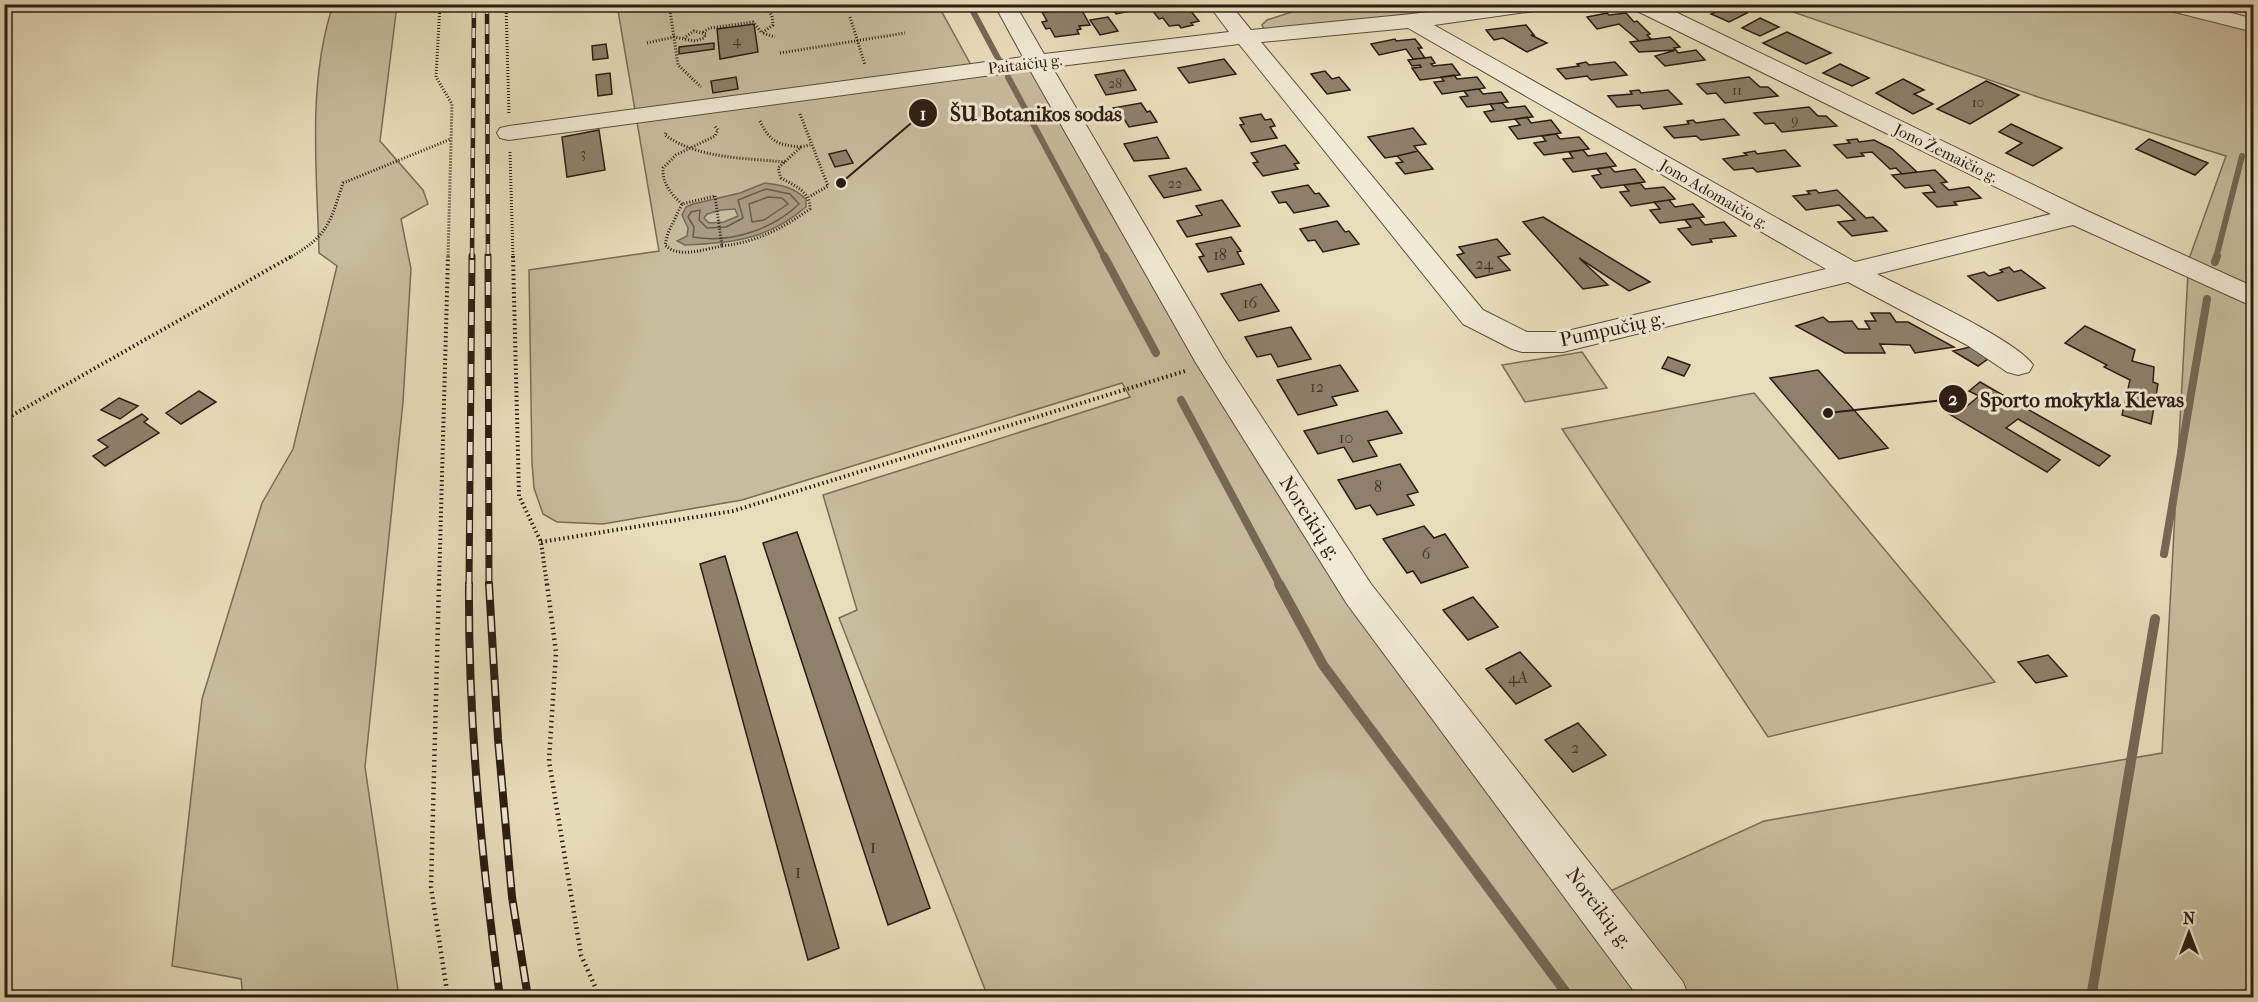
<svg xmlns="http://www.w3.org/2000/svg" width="2258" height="1002" font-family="'IM FELL French Canon',serif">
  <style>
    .green { fill: #c8bc9e; stroke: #7a6c58; stroke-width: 1.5 }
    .water { fill: #a89b82; stroke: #766856; stroke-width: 1.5; fill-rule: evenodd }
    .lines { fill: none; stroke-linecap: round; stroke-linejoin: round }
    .shore { stroke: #6a5c4a; stroke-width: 1.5 }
    .stream-far2 { stroke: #766856; stroke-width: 6 }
    .stream-far1 { stroke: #766856; stroke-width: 8 }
    .stream { stroke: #766856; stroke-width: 10 }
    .building { fill: #8e806a; stroke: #2c1c13; stroke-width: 1.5 }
    .minor-casing { stroke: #5b4c3d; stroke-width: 2 }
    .path-far2 { stroke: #2c1c13; stroke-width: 3; stroke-dasharray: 1 2; stroke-linecap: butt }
    .path-far1 { stroke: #2c1c13; stroke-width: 4; stroke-dasharray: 1.5 3; stroke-linecap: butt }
    .path { stroke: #2c1c13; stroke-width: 4.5; stroke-dasharray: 1.5 4; stroke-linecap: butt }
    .minor { fill: #f0e9d3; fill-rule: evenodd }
    .rail-far2-casing { stroke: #2c1c13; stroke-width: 4.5 }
    .rail-far1-casing { stroke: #2c1c13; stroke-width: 7 }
    .rail-casing { stroke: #2c1c13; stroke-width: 8 }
    .rail-far2 { stroke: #f0e9d3; stroke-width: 3; stroke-dasharray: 10; stroke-linecap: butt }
    .rail-far1 { stroke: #f0e9d3; stroke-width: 4.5; stroke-dasharray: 13; stroke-linecap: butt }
    .rail { stroke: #f0e9d3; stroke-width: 5; stroke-dasharray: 16; stroke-linecap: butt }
    .labels { text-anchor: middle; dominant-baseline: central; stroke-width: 6; stroke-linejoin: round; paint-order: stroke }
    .far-number-label { font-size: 14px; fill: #443529 }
    .far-street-label { font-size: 16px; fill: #2c1c13; stroke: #f0e9d3 }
    .number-label { font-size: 16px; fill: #443529 }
    .street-label { font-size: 20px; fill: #2c1c13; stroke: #f0e9d3 }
    .near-number-label { font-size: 20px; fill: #443529 }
    .leader { fill: none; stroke: #2c1c13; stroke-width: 2 }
    .callout-dot { fill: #2c1c13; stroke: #f0e9d3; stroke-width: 2 }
    .mark-label { font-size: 18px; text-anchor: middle; font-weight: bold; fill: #fff }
    .callout-label { font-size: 21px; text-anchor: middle; font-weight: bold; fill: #2c1c13; stroke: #f0e9d3; stroke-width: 6; stroke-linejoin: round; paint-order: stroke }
  </style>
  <rect width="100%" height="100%" fill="#e8ddbb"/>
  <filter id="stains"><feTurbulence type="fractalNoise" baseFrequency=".00333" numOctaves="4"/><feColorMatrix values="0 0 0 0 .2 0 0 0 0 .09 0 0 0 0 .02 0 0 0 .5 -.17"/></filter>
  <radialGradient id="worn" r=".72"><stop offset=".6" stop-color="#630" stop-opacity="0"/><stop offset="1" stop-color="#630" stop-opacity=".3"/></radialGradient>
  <path class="green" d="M333,5H397L380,141L423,190L428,204L401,219L411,269L403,402L365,767L399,997H243L241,979L172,966L202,699L262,503L293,449L337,266L319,253C317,172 307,83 333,5Z
    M617,5H938L976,74L1029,67L1206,378L1584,903L1764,821L2162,753L2188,273L2253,304V997H988L839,618L857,610L823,495L1130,397L1122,383L742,500L603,524L557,522L543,514L534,488L532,463L529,270L659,251Z
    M1313,5H1498L1272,29H1264L1262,25L1267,20Z
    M1773,5H2171L2253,26V292L2189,259L2226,156L2041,98Z
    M1582,352L1607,388L1525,402L1502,365Z
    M1754,393L1995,682L1768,737L1562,429Z"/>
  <path class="water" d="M765,183C782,185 793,187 806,199V207C768,239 734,243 685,245L677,241L687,236L688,228L682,215L686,207L693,204L740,193ZM735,209L738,216L724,222L709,223L704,218L707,214L721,210Z"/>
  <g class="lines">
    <path class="shore" d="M766,189L790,194L799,204C773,229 730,244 693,237L694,227L688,217L691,212L700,210L699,220L707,228L726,227L743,218L738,200Z
      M768,197L782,198L788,204L764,220L752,222L749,204Z"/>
    <path class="stream-far2" d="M969,4L1000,62
      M1008,77L1105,258
      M2216,258L2242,156"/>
    <path class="stream-far1" d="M1104,256L1156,353
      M2215,262L2217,256
      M1181,400L1280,585
      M2164,554L2207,299"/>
    <path class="stream" d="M1279,584L1323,665L1570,998
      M2091,998L2155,619"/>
  </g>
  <path class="building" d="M1179,4L1184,11L1190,10L1199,21L1191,23L1193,25L1181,28L1179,25L1169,26L1163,18L1159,19L1148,5Z
    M1066,5L1068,8L1080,7L1090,25L1079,26L1081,29L1077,30L1079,34L1055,37L1050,28L1046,29L1042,22L1047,21L1042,12H1047L1045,8Z
    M1126,5L1130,11L1116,14L1112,8Z
    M1730,5L1747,13L1729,22L1711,14Z
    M1607,13L1609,15L1626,13L1634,22L1637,21L1650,34L1647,35L1651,39L1639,41L1619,24L1597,29L1587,17Z
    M1108,17L1118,31L1100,35L1090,20Z
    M1760,18L1779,27L1760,36L1742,28Z
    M754,24L758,52L720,59L717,29Z
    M1526,25L1534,35H1531L1547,43L1527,52L1503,38L1494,40L1486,30Z
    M1787,32L1831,53L1806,64L1763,43Z
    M1670,37L1680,47L1674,48L1676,50L1639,52L1630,42Z
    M1395,39L1396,41L1415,39L1422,48H1418L1425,58L1413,59L1406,49L1379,55L1371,44Z
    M714,43V49L679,54V47Z
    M606,44L608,58L593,60L592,46Z
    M1676,50L1678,53L1696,50L1705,60L1665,66L1655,56Z
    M1431,57L1435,63L1431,64L1433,66L1452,64L1460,75L1420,80L1412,68L1421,67L1420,65L1412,66L1408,60Z
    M1224,59L1236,74L1189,83L1178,68Z
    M1586,62L1589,65L1615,62L1627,75L1591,80L1587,76L1566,79L1557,69L1579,66L1577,64Z
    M1840,64L1869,78L1852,86L1823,73Z
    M1124,70L1136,90L1106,95L1095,75Z
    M1325,71L1332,79L1339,77L1350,90L1327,94L1311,74Z
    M610,73L612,94L598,96L596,75Z
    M1454,75L1457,79L1477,77L1485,88L1442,94L1434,82L1444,81L1441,77Z
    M736,77L738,89L713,93L711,81Z
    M1749,77L1760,87H1768L1778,96L1725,103L1716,93L1707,94L1697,84Z
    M1903,79L1924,90L1914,94L1933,104L1913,114L1876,93Z
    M1986,81L2019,95L1970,124L1937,109Z
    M1479,89L1483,94L1501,92L1508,102L1467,107L1460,97L1468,96L1464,91Z
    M1639,90L1641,93L1668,90L1682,104L1643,109L1640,105L1617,107L1608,96L1632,94L1630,91Z
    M1141,103L1147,112L1150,111L1157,122L1129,127L1123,117L1119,118L1113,108Z
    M1502,103L1507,108L1525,106L1533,117L1491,122L1484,112L1494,110L1490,104Z
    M1809,107L1818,116H1826L1837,126L1782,132L1774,123L1765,124L1754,113Z
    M1261,114L1265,120L1271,119L1275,126L1270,127L1277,138L1251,142L1240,125L1244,124L1240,118Z
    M1527,117L1531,123L1551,120L1561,133L1518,139L1509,127L1520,125L1515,119Z
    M1724,119L1739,135L1701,140L1696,136L1674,138L1664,127L1689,124L1687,121L1693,120L1696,123Z
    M2011,124L2062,148L2033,166L2006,153L2022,143L1999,132Z
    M1413,128L1426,144L1414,146L1418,151L1397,156L1385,158L1368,137Z
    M599,130L605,170L567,177L562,137Z
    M1556,134L1560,139L1579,137L1589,149L1544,155L1534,143L1546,141L1542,136Z
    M1157,137L1169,158L1134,161L1124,144Z
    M1857,139L1859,142L1874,140L1892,149L1917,172L1902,174L1896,168L1890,169L1872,152L1861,153L1864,156L1847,158L1834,145L1850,143L1847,140Z
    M2149,139L2208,163L2195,175L2136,149Z
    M1285,145L1299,163L1294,164L1298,169L1263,176L1253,163L1258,162L1251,153Z
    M846,150L853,163L835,167L829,154Z
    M1583,150L1588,156L1606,153L1616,166L1573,172L1563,159L1573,158L1569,152Z
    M1785,150L1800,166L1757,172L1753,168L1734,170L1723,159L1747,155L1744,153L1755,151L1757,154Z
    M1418,151L1433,169L1405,174L1396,163L1403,162L1397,156Z
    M1610,167L1615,172L1635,169L1645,182L1601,188L1592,176L1601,174L1597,169Z
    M1186,168L1201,190L1164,198L1149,176Z
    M1935,170L1947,182L1941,183L1949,190L1969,187L1981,198L1954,202L1957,205L1937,207L1923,193L1935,192L1929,185L1905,188L1892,175Z
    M1640,183L1645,189L1664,187L1675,199L1631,206L1620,192L1629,191L1624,185Z
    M1308,185L1315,194L1319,193L1329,206L1294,213L1286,202L1279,203L1272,192Z
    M1816,190L1819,193L1837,190L1866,218L1873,217L1887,231L1852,236L1838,222L1855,220L1839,205L1806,210L1793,196L1810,194L1807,191Z
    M1222,200L1240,226L1187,237L1177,221L1202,215L1196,206Z
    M1669,200L1675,207L1693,204L1704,217L1660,223L1650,210L1660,209L1654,202Z
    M1543,217L1650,282L1629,291L1579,258L1608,285L1583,289L1523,222Z
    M1699,218L1705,225L1724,222L1736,236L1710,239L1712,242L1692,245L1678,229L1691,227L1685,220Z
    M1337,221L1345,232L1349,231L1359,244L1323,252L1315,240L1308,241L1300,229Z
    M1231,237L1241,251L1237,252L1244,264L1208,272L1199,257L1204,256L1196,244Z
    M1497,239L1510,254L1498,257L1510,270L1476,278L1457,255L1464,253L1459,247Z
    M2009,267L2014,272L2021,270L2045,288L1998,301L1968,276L1984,272L1989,276L2003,272L2000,270Z
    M1261,284L1279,311L1239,321L1221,294Z
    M1871,313H1890L1896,322H1908L1954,347L1915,353L1910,345L1880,344L1885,353H1845L1796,326L1823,317L1829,322L1852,321L1858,329H1870L1865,321H1876Z
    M2085,326L2135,350L2132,361L2154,367L2153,382L2158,384L2151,424L2122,415L2130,380L2104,367L2107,365L2065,343Z
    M1291,327L1311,359L1278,367L1271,354L1257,357L1245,337Z
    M1974,346L1992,356L1978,366L1953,351Z
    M1668,357L1690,365L1684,376L1662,368Z
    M1340,365L1358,391L1332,397L1337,405L1298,415L1277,380Z
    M1818,370L1888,448L1839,459L1770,378Z
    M1980,382L2110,456L2099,466L2018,419L2006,428L2060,460L2047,472L1944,411L1958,400L1967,406L1979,396L1969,391Z
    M199,391L216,402L181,424L166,413Z
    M119,398L138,406L120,419L101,410Z
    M1387,411L1402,433L1368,441L1377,456L1353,462L1344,447L1318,454L1304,431Z
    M142,414L148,419L144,422L159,433L105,466L93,456L108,447L98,440Z
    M1400,464L1418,492L1407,495L1414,505L1377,515L1370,505L1356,509L1338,480Z
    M1424,526L1434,538L1445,534L1468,567L1421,583L1413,571L1407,573L1383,539Z
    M797,532L930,908L888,925L763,543Z
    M725,556L839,948L808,960L700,564Z
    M1473,597L1498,627L1468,640L1443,610Z
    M1520,652L1551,686L1516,704L1486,669Z
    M2048,655L2067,676L2036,683L2018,662Z
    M1578,723L1606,755L1573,772L1545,740Z"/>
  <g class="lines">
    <g class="minor-casing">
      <path id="minor" d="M994,4H1015L1044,54L1229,32L1208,4H1230L1251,30L1412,14L1488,4H1551L1549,9L1541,10L1434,25L1855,262L2051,214L1633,9L1631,4H1659L2085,210L2254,287V307L2073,225L1877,274C1909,291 2017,340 2033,365L2029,372L2018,375L2007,372L1967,345L1848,282L1563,352H1522L1512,349L1463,324L1239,44L1052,67L1223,358L1371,584L1683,982L1689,998H1639L1347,604L1196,363L1030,70L509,140L500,138L497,133L500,128L509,126L1023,57ZM1408,28L1826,269L1563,332H1527L1483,310L1261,42Z
        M2161,4H2198L2254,19V32L2163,9Z"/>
    </g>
    <path class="path-far2" d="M440,4L436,77L452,104L448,258
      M506,4L509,115
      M669,4L678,65L701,87
      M763,4L772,16L773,25L762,33L775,37
      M850,17L865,65
      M703,32L710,28L753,22L762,33
      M647,43L674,37L695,41L704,38L706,34L694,31L684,38
      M780,53L905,33
      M800,114L828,186L809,197
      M760,121C770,142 778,145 801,147
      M666,133L665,135C698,159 746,158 785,162
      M510,152L513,258
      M715,196L722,246C704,249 679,259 665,245L668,233L682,204Z
      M682,204C671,194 662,183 663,168L676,155L715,136L718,130L714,125
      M722,246C757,242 781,229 810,209C810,191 795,186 781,178L778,168L801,147L810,145
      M289,258C328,236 330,223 343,183L451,139"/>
    <path class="path-far1" d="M513,256L519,496L541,542L547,585
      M4,420L292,256
      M541,542L733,511L1185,371
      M439,585L448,256"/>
    <path class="path" d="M439,584L431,887L448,998
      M547,584L556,652L549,761L581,955L600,998"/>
    <use href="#minor" class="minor"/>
    <g class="rail-far2-casing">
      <path id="rail-far2" d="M487,4L488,258
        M472,258L474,4"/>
    </g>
    <g class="rail-far1-casing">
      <path id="rail-far1" d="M488,256L489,585
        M469,585L472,256"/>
    </g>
    <g class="rail-casing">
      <path id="rail" d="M469,584C468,722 482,861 500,998
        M489,584L498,739L512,897L528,998"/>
    </g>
    <use href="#rail-far2" class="rail-far2"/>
    <use href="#rail-far1" class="rail-far1"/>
    <use href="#rail" class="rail"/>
  </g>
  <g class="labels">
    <g class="far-number-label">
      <text x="737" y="40">4</text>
      <text x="1115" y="83">28</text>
      <text x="1737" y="90">11</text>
      <text x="1978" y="102">10</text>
      <text x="1795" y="120">9</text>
      <text x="583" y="153">3</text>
      <text x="1175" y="183">22</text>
    </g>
    <g class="far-street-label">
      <text transform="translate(1025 64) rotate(-7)">Paitaičių g.</text>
      <text transform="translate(1946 153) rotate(26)">Jono Žemaičio g.</text>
      <text transform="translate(1714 194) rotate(30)">Jono Adomaičio g.</text>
    </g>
    <g class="number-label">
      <text x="1220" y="254">18</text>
      <text x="1484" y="263">24</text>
      <text x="1250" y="302">16</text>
      <text x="1317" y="386">12</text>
      <text x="1346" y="437">10</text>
      <text x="1378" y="486">8</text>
      <text x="1426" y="553">6</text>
      <text x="1518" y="677">4A</text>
      <text x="1575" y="747">2</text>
    </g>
    <g class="street-label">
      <text transform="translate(1612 329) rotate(-12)">Pumpučių g.</text>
      <text transform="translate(1310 518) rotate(57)">Noreikių g.</text>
      <text transform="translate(1599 908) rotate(53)">Noreikių g.</text>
    </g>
    <g class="near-number-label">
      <text x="873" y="846">1</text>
      <text x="798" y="871">1</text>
    </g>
  </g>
  <path class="leader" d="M841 183L923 113M1828 413L1953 399"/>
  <g class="callout-dot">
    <circle cx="841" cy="183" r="6"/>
    <circle cx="1828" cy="413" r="6"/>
    <circle cx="923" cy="113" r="15"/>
    <circle cx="1953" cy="399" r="15"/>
  </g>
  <g class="mark-label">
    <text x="923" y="120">1</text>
    <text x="1953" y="405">2</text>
  </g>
  <g class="callout-label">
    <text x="1036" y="121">ŠU Botanikos sodas</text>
    <text x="2082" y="407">Sporto mokykla Klevas</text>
  </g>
  <rect width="2258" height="1002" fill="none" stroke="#e8ddbb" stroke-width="24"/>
  <rect x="6" y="6" width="2246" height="990" fill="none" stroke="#2c1c13" stroke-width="3"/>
  <rect x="12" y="12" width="2234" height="978" fill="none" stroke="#2c1c13" stroke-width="1.5"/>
  <g transform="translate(2189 933)" stroke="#f0e9d3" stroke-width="4.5" paint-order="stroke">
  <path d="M0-4.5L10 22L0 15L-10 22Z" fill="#2c1c13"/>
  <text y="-9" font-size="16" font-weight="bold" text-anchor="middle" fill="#2c1c13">N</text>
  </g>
  <rect width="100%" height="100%" filter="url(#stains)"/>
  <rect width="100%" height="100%" fill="url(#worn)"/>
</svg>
